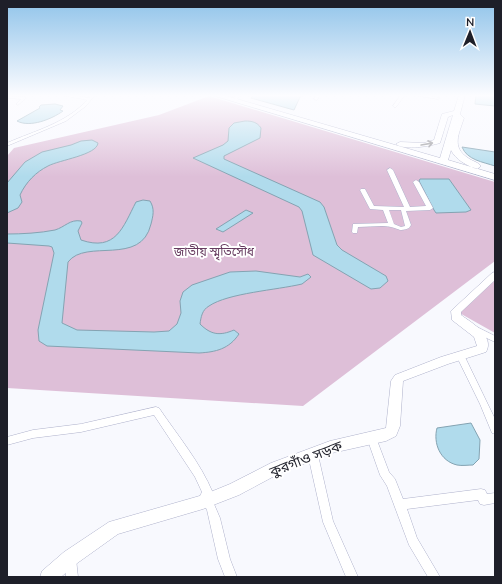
<svg xmlns="http://www.w3.org/2000/svg" width="502" height="584" font-family="'Nunito Sans','Noto Sans Bengali',sans-serif">
  <style>
    .green { fill: #debfd8 }
    .water { fill: #b0dbec; stroke: #84a3b2 }
    .lines { fill: none; stroke-linecap: round; stroke-linejoin: round }
    .street-casing { stroke: #afb2cc; stroke-width: 1 }
    .secondary-casing { stroke: #afb2cc; stroke-width: 1 }
    .highway-casing { stroke: #afb2cc; stroke-width: 1 }
    .street { fill: #fff; fill-rule: evenodd }
    .secondary { fill: #fff; fill-rule: evenodd }
    .highway { fill: #fff; fill-rule: evenodd }
    .oneway { stroke: #9a9a9f }
    .labels { text-anchor: middle; dominant-baseline: central; stroke-width: 4; stroke-linejoin: round; paint-order: stroke }
    .park-label { font-size: 12px; fill: #663b5f; stroke: #fff }
    .near-street-label { font-size: 14px; fill: #1e1f29; stroke: #fff }
  </style>
  <rect width="100%" height="100%" fill="#f8f9fe"/>
  <path class="green" d="M209,96L495,182V261L303,406L7,388V156L14,148L159,115Z
    M495,275V333L456,311Z"/>
  <path class="water" d="M253,95H301L294,110L251,98Z
    M476,95H495V106L475,104Z
    M55,104L63,106L60,110L63,111C52,119 30,128 17,121L40,108L39,107L41,105Z
    M245,121C252,121 257,122 261,128L260,138L224,156V159L320,202L324,207L337,245L342,250L386,276L388,281L380,288L371,289L313,255L302,211L299,207L193,158L223,145L228,141L229,128L234,123Z
    M92,140L98,143C97,155 59,160 48,166C36,172 26,182 20,195L22,202L18,208L7,213V183L25,162L42,152L71,145L81,141Z
    M462,147L495,152V166C483,162 467,160 462,147Z
    M420,179H449L471,210L466,212L436,213L434,210L419,181Z
    M143,200L150,201C155,209 153,216 151,224C141,267 86,238 68,262L62,323L77,330L154,332L169,331L177,324L181,313L180,301L183,292L192,285L230,272L256,271L300,277L308,274L311,277L302,284C277,290 228,293 209,306C202,310 201,317 200,324C211,335 220,336 234,330L239,334C229,349 216,352 199,353L47,346L39,341L38,330L54,253L52,247L49,246L7,243V234C22,234 40,233 55,230C65,227 70,219 81,221L82,223L78,231L81,240C116,252 123,227 136,202Z
    M246,210L253,213L223,232L216,229Z
    M471,423L480,440L479,459L473,465C468,465 462,466 457,465C440,461 433,443 437,428Z"/>
  <g class="lines">
    <g class="street-casing">
      <path id="street" d="M61,95H72L89,98L91,95H95L86,106L66,121L7,146V143C34,131 67,123 87,100Z
        M237,95H241L237,99H235L234,98Z
        M316,95H320L317,100H316L314,99Z
        M401,95H405L396,107H394L393,106Z
        M414,95H426L440,98L438,99Z
        M7,96L24,97L26,98L18,105L16,104L21,99L7,98Z
        M390,168L393,170L410,207L426,206L413,182L416,180L419,182L433,208L430,210L406,211L411,225L409,228C399,232 400,229 391,227C382,225 368,227 358,227L357,233H353L352,232L353,224L388,223L383,210L370,209L360,190L361,189H365L374,206L404,207L387,170ZM389,210H401L405,226L401,227L394,224Z
        M475,326L495,336V342L472,331L471,329L472,327Z
        M460,352L463,353L464,355L495,419V434L492,433L480,404L456,355L457,353Z
        M156,407L159,408C178,436 200,462 213,493L211,497L220,518L230,559L237,577H225L218,559L207,510L200,496L202,492L195,477L154,415L81,432L33,438L7,445V437L33,430L81,424Z
        M372,434L375,435L389,472L395,479L403,499L481,489L485,490L487,494L495,493V503L484,505L480,504L478,500L407,509L417,538L440,577H428L409,545L387,486L380,475L367,438L369,435Z
        M313,450L316,452L318,455L333,521L358,577H346L323,522L308,455L310,452Z
        M70,553L74,555L76,559L78,577H66L64,559L66,555Z"/>
    </g>
    <g class="secondary-casing">
      <path id="secondary" d="M495,272V280L461,312V315C472,323 495,336 486,352L448,364L403,381L400,426L396,436L386,441L332,453L280,473L239,495L203,509L118,534L76,564L61,577H40L42,571L64,552L109,522L203,495L230,484L271,463L330,441L386,428L391,381L395,375L441,357L477,346L474,337L452,320L451,311L492,273Z"/>
    </g>
    <g class="highway-casing">
      <path id="highway" d="M212,95H223L440,158L453,115L448,117L440,143C430,146 405,151 396,144L400,142L424,143L434,140L442,114L454,111L459,95H465L460,114L464,118C459,134 451,147 468,158C472,161 478,162 481,166L477,169C467,166 455,159 451,150L448,160L495,174V180Z"/>
    </g>
    <use href="#street" class="street"/>
    <use href="#secondary" class="secondary"/>
    <use href="#highway" class="highway"/>
  </g>
  <defs><path id="oneway-shaft" d="M-6 0H5M1.5-3L5.5 0L1.5 3" fill="none" stroke-width="1.6" stroke-linecap="round" stroke-linejoin="round"/></defs>
  <use class="oneway" href="#oneway-shaft" transform="translate(427 144) rotate(-10)"/>
  <linearGradient id="sky" x2="0" y2="1"><stop stop-color="#91c4ea"/><stop offset="0.54" stop-color="#fcfcff"/><stop offset="1" stop-color="#fcfcff" stop-opacity="0"/></linearGradient>
  <rect width="502" height="177" fill="url(#sky)"/>
  <g class="labels">
    <g class="park-label">
      <text x="214" y="252">জাতীয় স্মৃতিসৌধ</text>
    </g>
    <g class="near-street-label">
      <text transform="translate(306 459) rotate(-21)">কুরগাঁও সড়ক</text>
    </g>
  </g>
  <rect width="502" height="584" fill="none" stroke="#1e1f29" stroke-width="16"/>
  <g transform="translate(470 32) rotate(1)" stroke="#ffffff" stroke-width="3" paint-order="stroke">
  <path d="M0-3L7 15L0 10L-7 15Z" fill="#1e1f29"/>
  <text y="-6" font-size="11" font-weight="bold" text-anchor="middle" fill="#1e1f29">N</text>
  </g>
</svg>
